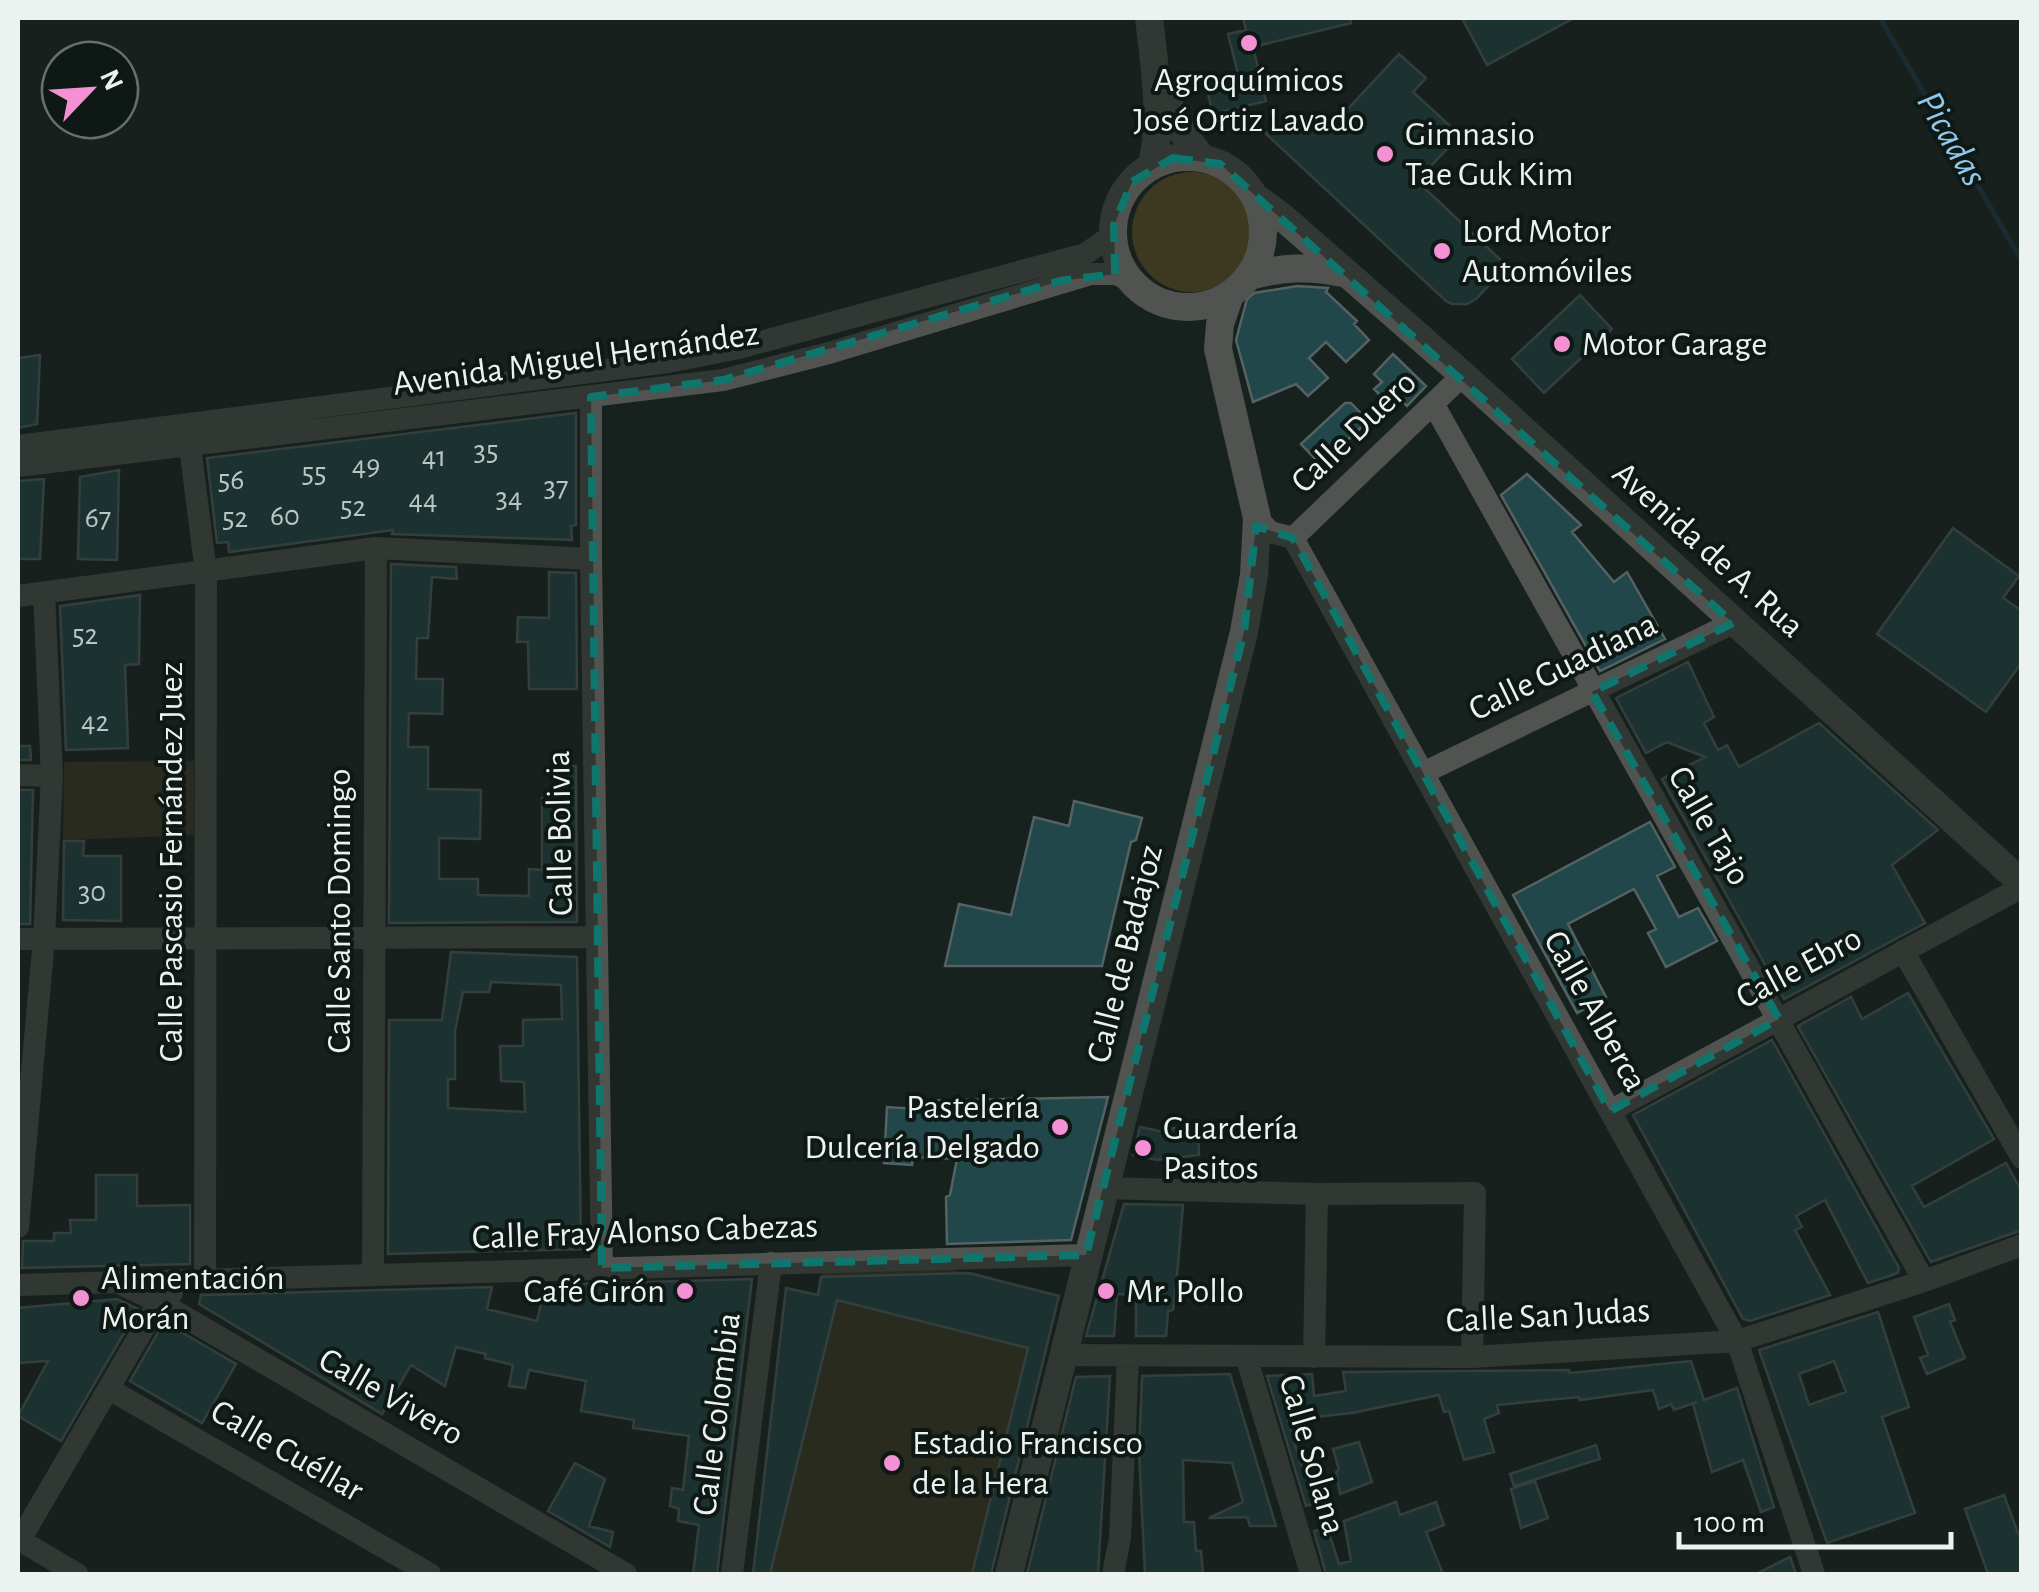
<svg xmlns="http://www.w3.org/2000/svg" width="2039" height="1592" font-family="'Alegreya Sans',sans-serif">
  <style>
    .green { fill: #3d3921 }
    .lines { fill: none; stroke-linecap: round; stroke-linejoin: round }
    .stream { stroke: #1e3949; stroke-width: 5 }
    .building { fill: #21474b; stroke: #556264; stroke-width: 2.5; fill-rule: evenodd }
    .minor { stroke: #50534f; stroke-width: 22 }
    .tertiary { stroke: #50534f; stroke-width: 28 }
    .marked { fill: none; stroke: #0f766e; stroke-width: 8; stroke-dasharray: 20 12; stroke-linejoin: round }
    .poi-dot { fill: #f491d4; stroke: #0e1814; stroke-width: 4 }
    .labels { text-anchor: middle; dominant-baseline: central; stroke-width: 8; stroke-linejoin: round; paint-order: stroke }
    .number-label { font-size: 30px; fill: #b8c7c6 }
    .poi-label { font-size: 35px; fill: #ebf2ef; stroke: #0e1814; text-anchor: start }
    .street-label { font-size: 35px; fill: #ebf2ef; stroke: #0e1814 }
    .water-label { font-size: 38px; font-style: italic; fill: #92c7ea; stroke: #0e1814 }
  </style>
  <rect width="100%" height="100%" fill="#17211d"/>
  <path class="green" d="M1132 232a60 60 0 1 1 120 0a60 60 0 1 1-120 0Z
    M194,761V835L63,840L64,762Z
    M946,1268L1059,1296L991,1574H753L786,1288L818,1295L822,1271Z"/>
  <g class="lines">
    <path class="stream" d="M1880,18L2022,261"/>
  </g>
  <path class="building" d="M1243,18H1350L1351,23L1253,47L1266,101L1213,114L1206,86L1239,78L1228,34L1246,30Z
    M1462,18H1574L1487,65Z
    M1399,54L1426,78L1413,92L1460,135L1417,181L1507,266L1476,299L1467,304H1452L1446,301L1265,133L1342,115Z
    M1297,286L1328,288L1326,292L1357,321L1354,324L1369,340L1346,362L1326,342L1309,358L1328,378L1308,396L1296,384L1253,402L1236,340L1247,299L1254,293Z
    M1580,295L1612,329L1544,393L1512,359Z
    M1393,354L1426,386L1407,406L1400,399L1392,407L1374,389L1382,382L1374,374Z
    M40,355L37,424L18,428V358Z
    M1345,403H1351L1368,421L1321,465L1301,444Z
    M576,413V525L571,526L572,540L392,534L393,530L229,552L228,542L217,543L207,458Z
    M119,470L117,560L78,559L80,477Z
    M1527,474L1581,525L1572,532L1614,582L1627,572L1665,639L1600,671L1501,495Z
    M44,479L40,559H18V481Z
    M1953,528L2019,576L2003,598L2022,611V662L1986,712L1877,634Z
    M391,564L456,567L457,579L432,577L428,638H417L416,679H443L442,714L409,713L408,747H428V789L481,790L480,839L439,838V879H478V895L529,896V869L542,870V798H560L559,766H576L577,922L389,923Z
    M549,572L576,573L577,689H529L528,642H517L518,617L549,618Z
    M140,595L139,664L125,665L128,748L66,750L60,606Z
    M1688,662L1714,717L1704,723L1718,750L1727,745L1739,767L1819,723L1938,830L1892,865L1925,923L1784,999L1662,779L1705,757L1667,742L1646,753L1616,698Z
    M18,746H30L31,760H18Z
    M18,790H33L30,924H18Z
    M1074,801L1142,818L1136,840L1131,842L1102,966H945L959,904L1011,915L1034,817L1069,826Z
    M1650,822L1675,867L1657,876L1679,917L1698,908L1717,941L1666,967L1648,933L1656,929L1634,889L1568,924L1606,997L1577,1013L1513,895Z
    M64,841H84L83,856H121V921L63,920Z
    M451,952L577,957L581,1249L388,1254L389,1020H442ZM491,982L561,985L562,1019L523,1020V1046H500L501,1081L524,1082L525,1112L448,1108V1079H455V1031L463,992H489Z
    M1908,993L1994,1139L1912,1186L1924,1207L2006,1163L2022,1192V1230L1931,1262L1798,1026L1851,997L1862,1019Z
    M1772,1040L1899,1268L1898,1273L1868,1283L1825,1200L1796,1216L1802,1227L1795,1230L1830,1295L1750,1321L1743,1319L1633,1115Z
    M1108,1097L1071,1240L947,1244L946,1197L950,1195L957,1159L913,1157L912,1165L884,1163L887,1107L916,1109V1101Z
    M1140,1127L1168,1133L1167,1128L1198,1129L1199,1155L1157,1160L1133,1155Z
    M96,1175H137V1206L190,1205V1264L22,1268L23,1241H54V1233H71L70,1220H96Z
    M1124,1204L1183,1205L1177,1276L1173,1310L1168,1311L1166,1336H1136V1295L1117,1294L1114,1336H1086Z
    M969,1273L1059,1296L991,1574H972L1028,1348L837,1300L770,1574H753L786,1288L818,1295L821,1277Z
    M752,1279L717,1574H693L699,1525L678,1521L679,1509L670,1506L672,1488L683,1490L689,1436L633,1428L634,1420L581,1411L586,1381L529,1370L525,1388L509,1386L513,1365L485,1358L486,1354L456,1347L445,1386L411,1365L382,1414L199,1304L201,1295L492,1287L487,1309L537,1321L545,1285Z
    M117,1299L138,1309L61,1441L18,1416L48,1361L18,1363V1308Z
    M1949,1304L1955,1320L1950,1322L1965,1358L1927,1374L1920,1358L1928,1355L1914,1317Z
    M1878,1312L1909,1407L1882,1417L1915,1513L1827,1543L1759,1350ZM1834,1361L1846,1392L1809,1405L1799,1374Z
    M164,1322L236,1364L202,1423L130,1381Z
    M1691,1361L1704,1400L1737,1388L1774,1507L1761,1512L1743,1460L1712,1472L1693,1404L1697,1402L1674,1410L1671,1404L1659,1409L1653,1390L1580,1400L1579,1397L1497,1405L1499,1413L1484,1419L1494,1452L1464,1460L1449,1411L1444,1412L1439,1395L1352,1413L1288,1420L1301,1465L1305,1463L1318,1502L1306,1506L1267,1376L1312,1374L1314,1396L1346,1391L1343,1372L1569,1370L1570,1373Z
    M1230,1374L1276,1526H1250L1247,1517L1209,1518L1243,1502L1232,1463L1183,1460L1184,1522H1194L1196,1551H1201L1203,1574H1145L1139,1453L1142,1376Z
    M1110,1376L1098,1574H1027L1076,1377Z
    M1359,1442L1372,1482L1340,1494L1336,1472L1339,1470L1333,1449Z
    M1596,1445L1600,1459L1514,1486L1510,1474Z
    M575,1463L605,1479L589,1526L613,1532L610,1547L548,1511Z
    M1535,1481L1548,1518L1521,1528L1511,1489Z
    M2004,1495L2022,1544V1574H1988L1965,1509Z
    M1396,1502L1400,1515L1436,1502L1444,1525L1426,1532L1443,1574H1326L1314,1531L1327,1527L1339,1564L1351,1561L1344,1521Z
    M1790,1557L1796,1574H1756Z"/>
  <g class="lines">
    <path class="minor" d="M591,397V559L602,1268
      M1434,405L1924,1281
      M18,446L668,362L739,348L1085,254L1114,234
      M190,446L206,573L205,1279
      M18,466L723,380L829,353L1091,274H1116L1133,282
      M1257,518L1270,532L1293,538L1737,1341L1814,1574
      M1293,538L1463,375
      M18,596L376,548L591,559
      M1423,773L1733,623
      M18,775L52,776
      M18,939L596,937
      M1903,951L2022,1158
      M1610,1111L2022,887
      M1105,1188L1317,1194L1475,1193L1472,1357
      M18,1227L44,939L52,776L44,593
      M373,1273L376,548
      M121,1284L159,1302L626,1574
      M18,1285L1086,1255
      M1063,1355L1472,1357L1737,1341L1924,1281L2022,1245
      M1246,1356L1311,1574
      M1314,1357L1317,1194
      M109,1389L430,1574
      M18,1539L77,1574
      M20,1540L152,1314L159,1302L172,1293
      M732,1574L771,1263
      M1113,1574L1120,1538L1128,1358"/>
    <path class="tertiary" d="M1149,18C1154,62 1164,124 1151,167
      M1159,85L1179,127L1200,156
      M1113 232a75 75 0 1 1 150 0a75 75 0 1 1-150 0Z
      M1255,197L1280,215L1463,375L2022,883
      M1249,276C1283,267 1309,266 1343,273
      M1009,1574L1244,632L1254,575L1257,518L1218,349L1220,324L1230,295"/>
  </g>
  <path d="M0 0H2039V1592H0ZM1173,158L1220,164L1733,623L1592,692L1779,1019L1610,1111L1293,538L1256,526L1244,632L1086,1255L602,1268L591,397L723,380L1060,281L1115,274L1114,225L1132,182Z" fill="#17211d" fill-opacity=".55" fill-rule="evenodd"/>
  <path class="marked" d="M1173,158L1220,164L1733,623L1592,692L1779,1019L1610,1111L1293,538L1256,526L1244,632L1086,1255L602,1268L591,397L723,380L1060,281L1115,274L1114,225L1132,182Z"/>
  <g class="poi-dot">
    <circle cx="1249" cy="43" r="10"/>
    <circle cx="1385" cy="154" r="10"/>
    <circle cx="1442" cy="251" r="10"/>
    <circle cx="1562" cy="344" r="10"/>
    <circle cx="1060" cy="1127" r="10"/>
    <circle cx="1143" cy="1148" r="10"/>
    <circle cx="685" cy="1291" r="10"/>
    <circle cx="1106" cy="1291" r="10"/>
    <circle cx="81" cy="1298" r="10"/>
    <circle cx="892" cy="1463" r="10"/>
  </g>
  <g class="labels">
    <g class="number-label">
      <text x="486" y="451">35</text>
      <text x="434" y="457">41</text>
      <text x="366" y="466">49</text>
      <text x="314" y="473">55</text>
      <text x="231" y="480">56</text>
      <text x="556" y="487">37</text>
      <text x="509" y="498">34</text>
      <text x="423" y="500">44</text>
      <text x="353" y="507">52</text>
      <text x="285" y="516">60</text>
      <text x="98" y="518">67</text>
      <text x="235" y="518">52</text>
      <text x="85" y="635">52</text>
      <text x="95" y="722">42</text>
      <text x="92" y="892">30</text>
    </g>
    <g class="poi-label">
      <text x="1249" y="80" text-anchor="middle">Agroquímicos<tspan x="1249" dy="40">José Ortiz Lavado</tspan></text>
      <text x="1405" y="134">Gimnasio<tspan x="1405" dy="40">Tae Guk Kim</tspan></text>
      <text x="1462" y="231">Lord Motor<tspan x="1462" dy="40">Automóviles</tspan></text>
      <text x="1582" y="344">Motor Garage</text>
      <text x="1040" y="1107" text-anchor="end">Pastelería<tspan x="1040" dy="40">Dulcería Delgado</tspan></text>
      <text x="1163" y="1128">Guardería<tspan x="1163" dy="40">Pasitos</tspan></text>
      <text x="101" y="1278">Alimentación<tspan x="101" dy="40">Morán</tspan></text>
      <text x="665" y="1291" text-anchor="end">Café Girón</text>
      <text x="1126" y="1291">Mr. Pollo</text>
      <text x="912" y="1443">Estadio Francisco<tspan x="912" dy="40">de la Hera</tspan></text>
    </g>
    <g class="street-label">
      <text transform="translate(576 359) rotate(-8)">Avenida Miguel Hernández</text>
      <text transform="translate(1354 432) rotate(-44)">Calle Duero</text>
      <text transform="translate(1708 550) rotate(42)">Avenida de A. Rua</text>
      <text transform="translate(1563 667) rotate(-26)">Calle Guadiana</text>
      <text transform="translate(1709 826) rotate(60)">Calle Tajo</text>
      <text transform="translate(560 833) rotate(-91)">Calle Bolivia</text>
      <text transform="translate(171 862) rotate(-90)">Calle Pascasio Fernández Juez</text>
      <text transform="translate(339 911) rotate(-90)">Calle Santo Domingo</text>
      <text transform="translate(1125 954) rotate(-76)">Calle de Badajoz</text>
      <text transform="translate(1799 968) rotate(-28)">Calle Ebro</text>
      <text transform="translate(1595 1011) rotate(61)">Calle Alberca</text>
      <text transform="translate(645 1232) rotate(-2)">Calle Fray Alonso Cabezas</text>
      <text transform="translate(1548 1316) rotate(-3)">Calle San Judas</text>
      <text transform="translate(391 1397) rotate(30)">Calle Vivero</text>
      <text transform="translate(717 1414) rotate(-83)">Calle Colombia</text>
      <text transform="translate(287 1451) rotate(30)">Calle Cuéllar</text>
      <text transform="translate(1312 1455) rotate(74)">Calle Solana</text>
    </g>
    <g class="water-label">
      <text transform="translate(1951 139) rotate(60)">Picadas</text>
    </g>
  </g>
  <rect width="2039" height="1592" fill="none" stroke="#ebf2ef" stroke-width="40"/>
  <g transform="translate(90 90) rotate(65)"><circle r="48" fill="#0e1814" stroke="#666f6c" stroke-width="2.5"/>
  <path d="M0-8L18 38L0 25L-18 38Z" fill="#f491d4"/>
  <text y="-15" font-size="28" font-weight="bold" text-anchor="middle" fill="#ebf2ef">N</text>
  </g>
  <path d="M1679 1532v15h272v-15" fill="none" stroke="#ebf2ef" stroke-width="5"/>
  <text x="1694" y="1532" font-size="30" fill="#ebf2ef" stroke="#0e1814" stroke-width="8" paint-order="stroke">100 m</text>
</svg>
